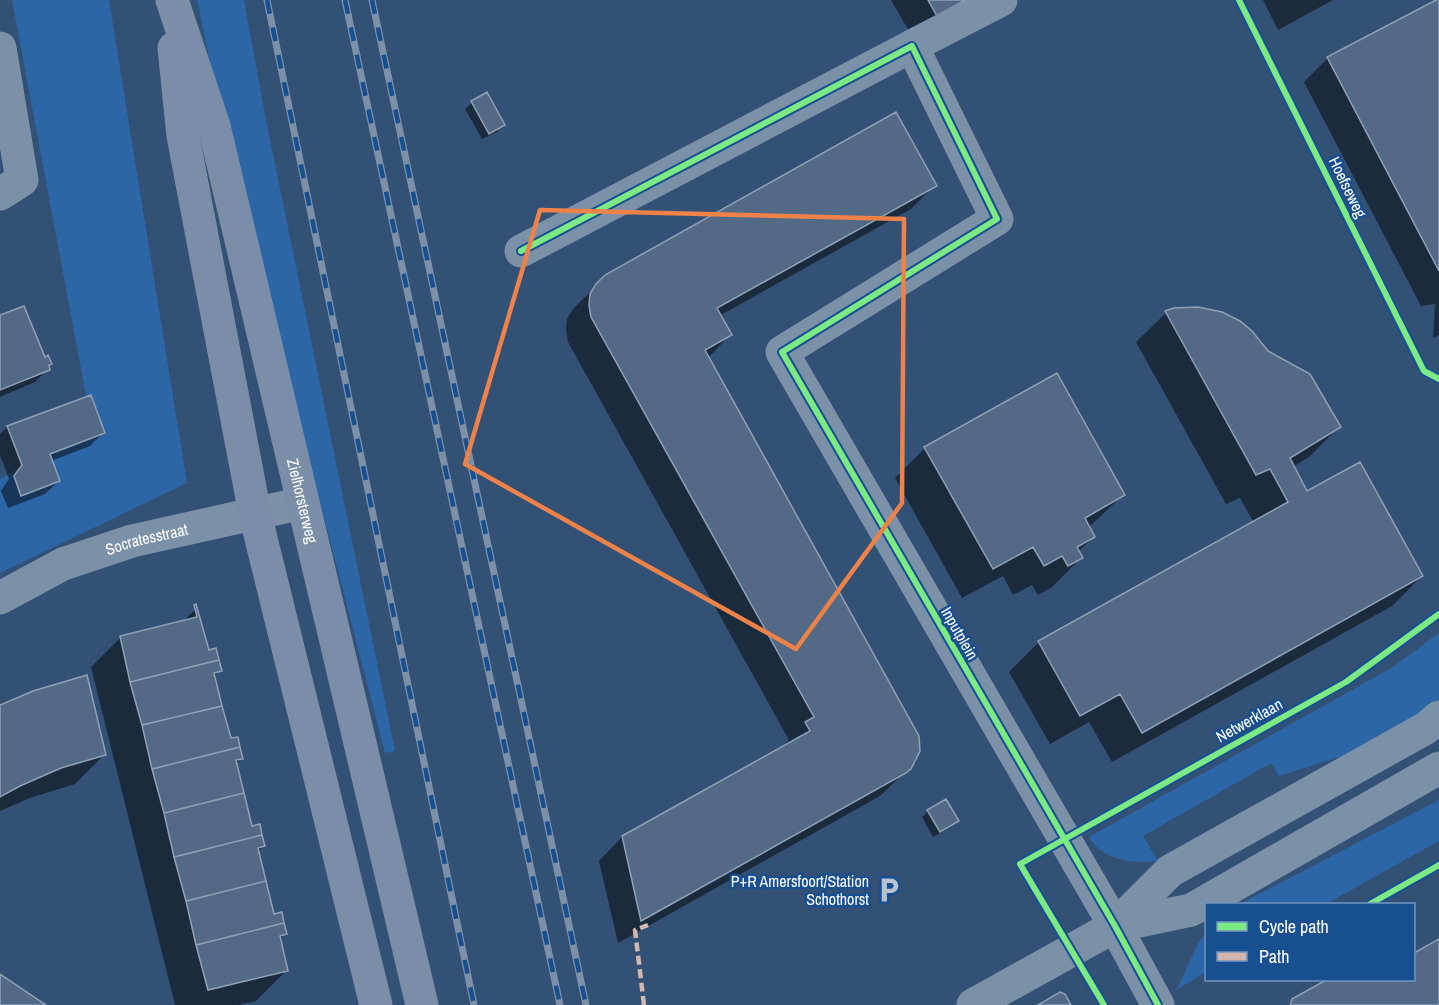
<svg xmlns="http://www.w3.org/2000/svg" width="1439" height="1005" font-family="'Archivo Narrow',sans-serif">
  <style>
    .green { fill: #2c66a6 }
    .shadow { fill: #0007 }
    .building { fill: #526a86; stroke: #90a1b6; stroke-width: 1.5 }
    .lines { fill: none; stroke-linecap: round; stroke-linejoin: round }
    .minor { stroke: #7b91a8; stroke-width: 33 }
    .major { stroke: #7a8ea7; stroke-width: 33 }
    .rail-casing { stroke: #7c91a7; stroke-width: 7 }
    .rail { stroke: #184f90; stroke-width: 4.5; stroke-dasharray: 14; stroke-linecap: butt }
    .quiet { stroke: #d1b7ad; stroke-width: 4.5; stroke-dasharray: 9 4.5; stroke-linecap: butt }
    .cycleway-casing { stroke: #184f90; stroke-width: 10 }
    .cycleway { stroke: #7ce984; stroke-width: 6 }
    .marked { fill: none; stroke: #ee8249; stroke-width: 4.5; stroke-linejoin: round }
    .labels { text-anchor: middle; dominant-baseline: central; stroke-width: 5; stroke-linejoin: round; paint-order: stroke }
    .street-label { font-size: 16px; fill: #fff; stroke: #184f90 }
    .poi-label { font-size: 16px; fill: #fff; stroke: #184f90; text-anchor: end }
  </style>
  <rect width="100%" height="100%" fill="#335175"/>
  <path class="green" d="M12,0H109L187,483L0,573V479L25,465L88,406Z
    M197,0H244L266,120L395,751L385,753L226,138Z
    M1439,633V699L1407,722L1352,753L1279,776L1271,763L1143,836L1158,861C1133,864 1103,861 1089,837L1393,667Z
    M1439,800V841L1326,904H1240Z
    M1206,934V972L1176,990L1200,940Z"/>
  <path class="shadow" d="M891,0H982L913,38Z
    M1263,0H1333L1278,30Z
    M1439,0V335L1433,338L1435,304L1421,306L1304,82L1327,59Z
    M487,94L503,125L497,132L482,139L465,109L472,103Z
    M935,185L911,209L719,316L730,335L708,358L905,772L880,796L618,943L599,861L622,837L782,747L789,740L568,342L566,329L567,319L573,309L606,276Z
    M1166,313L1267,352L1339,427L1309,457L1293,467L1307,493L1422,576L1392,606L1112,762L1089,722L1050,744L1009,672L1039,642L1254,523L1240,498L1226,504L1136,342Z
    M0,317L44,359L48,369L35,382L0,397Z
    M7,427L103,433L90,446L51,461L59,481L45,494L8,508L1,491L9,479L0,455V434Z
    M925,448L1123,495L1089,527L1094,537L1078,552L1081,558L1051,588L1038,595L1032,585L1013,595L1003,576L962,598L895,478Z
    M196,609L208,652L220,670L214,676L229,740L242,758L236,764L251,828L264,846L258,852L273,916L285,934L279,940L286,971L256,1001L238,1005H175L91,667L121,637L182,622Z
    M0,707L105,754L75,784L30,798L0,811Z
    M928,811L957,821L951,827L933,837L922,817Z
    M1439,940V1005H1288L1293,1000L1329,980H1414V955Z"/>
  <path class="building" d="M928,0H965L937,16Z
    M1436,0H1439V271L1327,57Z
    M487,92L505,125L489,134L471,101Z
    M896,112L937,186L717,308L732,335L705,350L919,736L920,751L911,769L906,773L641,921L622,836L810,731L805,722L814,717L591,317L589,305L590,294L596,284L605,275Z
    M24,306L45,357L48,355L52,364L49,365L50,370L0,390V315Z
    M1198,307L1222,312L1240,321L1252,331L1268,351L1310,374L1341,427L1290,458L1307,491L1360,462L1423,576L1142,733L1120,694L1080,716L1038,641L1288,502L1270,469L1256,475L1165,311L1174,308Z
    M1057,373L1125,495L1085,518L1095,537L1077,547L1083,558L1068,566L1062,556L1044,566L1033,547L993,569L924,447Z
    M91,395L105,433L50,454L60,481L21,496L14,476L22,465L7,426Z
    M196,604L209,650L216,648L219,660L130,682L120,636L197,617L194,605Z
    M219,660L222,671L214,673L222,706L142,725L130,682Z
    M87,675L106,755L61,768L20,786L0,797V705L33,691Z
    M222,706L231,738L238,737L240,747L152,769L142,725Z
    M240,747L243,759L236,760L244,793L164,813L152,769Z
    M244,793L252,826L260,824L262,835L174,857L164,813Z
    M946,799L959,821L940,832L927,810Z
    M262,835L265,846L258,848L266,881L186,901L174,857Z
    M266,881L274,914L282,912L284,923L196,945L186,901Z
    M284,923L287,934L280,936L288,971L208,990L196,945Z
    M1439,939V1005H1290L1292,999L1326,980H1414V953Z
    M0,974L46,1005H0Z
    M1060,992L1065,994L1071,1005H1038Z"/>
  <g class="lines">
    <g class="minor">
      <path d="M912,46L1001,0"/>
      <path d="M0,48L22,180L0,194"/>
      <path d="M521,251L912,46L997,219L782,352L1115,926L1158,1005"/>
      <path id="s1" d="M0,598L63,564L132,541L303,503"/>
      <path d="M1115,926L1170,871L1426,728L1439,717"/>
      <path d="M973,1005L1115,926L1191,910L1439,768"/>
    </g>
    <g class="major">
      <path id="s2" d="M172,0L214,126L422,1005"/>
      <path d="M174,48L183,136L255,514L376,1005"/>
    </g>
    <g class="rail-casing">
      <path id="rail" d="M267,0L474,1005
        M345,0L560,1005
        M372,0L586,1005"/>
    </g>
    <use href="#rail" class="rail"/>
    <path class="quiet" d="M644,1005L635,930L648,925"/>
    <g class="cycleway-casing">
      <path id="cycleway" d="M1239,0L1424,371L1439,379
        M521,251L912,46L997,219L782,352L1115,926L1158,1005
        M1370,904L1439,865
        M1104,1005L1020,864L1346,682L1439,614"/>
    </g>
    <use href="#cycleway" class="cycleway"/>
  </g>
  <path class="marked" d="M540,210L904,219L902,503L796,649L465,464Z"/>
  <defs>
    <g id="parking-bare" transform="scale(2.07)"><path d="M-3.5-5.5H1a3.5 3.5 0 0 1 0 7H-1V5.5H-3.5ZM-1-3.4V-.6H.8a1.4 1.4 0 0 0 0-2.8Z" fill="#b8c2cf" stroke="#184f90" stroke-width="2.5" paint-order="stroke"/></g>
  </defs>
  <g fill-rule="evenodd">
    <use href="#parking-bare" x="889" y="890"/>
  </g>
  <g class="labels">
    <g class="street-label">
      <text transform="translate(1348 187) rotate(64)">Hoefseweg</text>
      <text stroke="none"><textPath href="#s2" startOffset="518">Zielhorsterweg</textPath></text>
      <text stroke="none"><textPath href="#s1" startOffset="159">Socratesstraat</textPath></text>
      <text transform="translate(960 633) rotate(60)">Inputplein</text>
      <text transform="translate(1249 720) rotate(-29)">Netwerklaan</text>
    </g>
    <g class="poi-label">
      <text x="869" y="881">P+R Amersfoort/Station<tspan x="869" dy="18">Schothorst</tspan></text>
    </g>
  </g>
  <rect x="1205" y="903" width="210" height="78" fill="#184f90" stroke="#7495bc" stroke-width="1.5"/>
  <rect x="1217" y="922" width="30" height="9" fill="#7ce984" stroke="#7495bc" stroke-width="1.5"/>
  <text x="1259" y="933" font-size="18" fill="#ffffff">Cycle path</text>
  <rect x="1217" y="952" width="30" height="9" fill="#d1b7ad" stroke="#7495bc" stroke-width="1.5"/>
  <text x="1259" y="963" font-size="18" fill="#ffffff">Path</text>
</svg>
